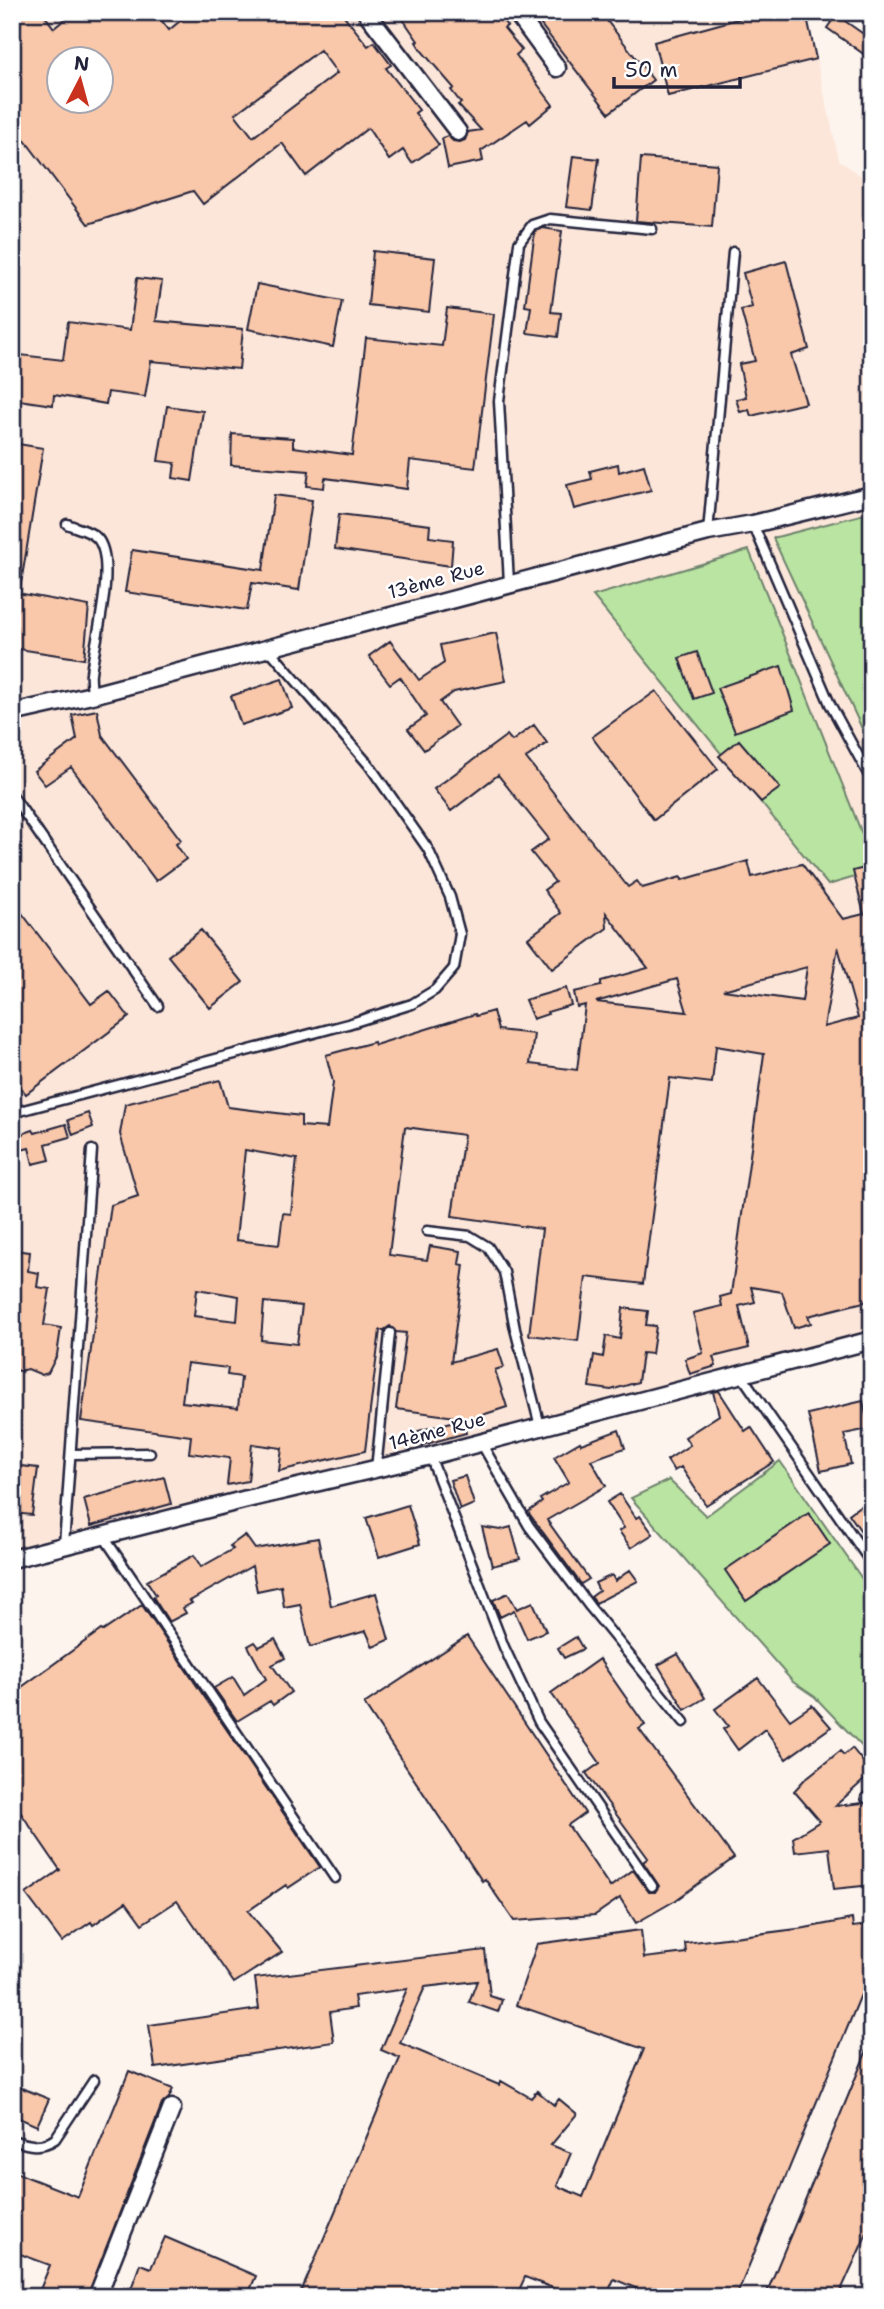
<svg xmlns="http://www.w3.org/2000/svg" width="884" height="2309" font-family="'Shantell Sans',sans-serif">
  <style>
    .built { fill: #fce6d9; fill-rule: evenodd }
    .green { fill: #bae4a1; stroke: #6e836e; stroke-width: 2 }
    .building { fill: #f9c7a9; stroke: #22223b; stroke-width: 2; fill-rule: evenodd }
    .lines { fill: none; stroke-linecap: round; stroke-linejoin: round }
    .service-casing { stroke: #22223b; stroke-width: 13 }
    .minor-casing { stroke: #22223b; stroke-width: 21 }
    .service { stroke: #fff; stroke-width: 8 }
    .minor { stroke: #fff; stroke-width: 16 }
    .labels { text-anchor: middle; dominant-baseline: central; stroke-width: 5; stroke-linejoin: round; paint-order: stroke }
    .street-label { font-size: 19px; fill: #22223b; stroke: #fff }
  </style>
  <rect width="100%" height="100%" fill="#fef4ee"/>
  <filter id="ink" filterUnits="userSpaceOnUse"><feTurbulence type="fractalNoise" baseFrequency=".0143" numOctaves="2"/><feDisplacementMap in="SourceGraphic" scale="14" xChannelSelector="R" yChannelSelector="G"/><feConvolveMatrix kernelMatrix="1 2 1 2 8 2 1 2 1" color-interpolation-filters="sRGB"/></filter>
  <g filter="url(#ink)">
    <path class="built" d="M12,12H806L839,160L872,184V1334L12,1556ZM60,60H102V102H60Z"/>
    <path class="green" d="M872,512V750L773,538Z
      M749,550L872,859V872L828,885L593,596Z
      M780,1461L872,1593V1757L815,1697L793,1682L631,1498L669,1480L706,1516Z"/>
    <path class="building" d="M12,12H42L54,28L74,12H155L169,30L191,12H341L368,46L374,42L391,65L386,68L419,110L415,113L439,145L412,163L403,150L389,160L368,128L306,176L282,143L203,204L193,191L88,224L12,123ZM320,50L337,73L253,137L235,114ZM60,60H102V102H60Z
      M398,12H496L507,26L504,28L522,50L516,55L553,105L530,124L527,120L481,151L483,161L448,168L442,138L448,136L453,141L460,142L465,140L468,132L481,130L458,105L461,103L451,90L454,88L421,50L416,42L418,41Z
      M531,12H600L653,80L609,113Z
      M763,12H806L816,59L668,96L654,42Z
      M832,12L872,40V60L827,28L834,18Z
      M573,156L599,159L592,210L566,207Z
      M641,158L717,164L712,227L636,221Z
      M543,228L562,231L551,312L561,313L558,337L527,333L531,307L525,306L535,231Z
      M373,251L435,258L429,312L368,305Z
      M786,261L809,349L791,355L806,403L751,416L749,410L740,412L736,399L746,397L739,364L755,361L741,310L752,307L743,273Z
      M137,278L162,281L156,321L243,329L239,369L151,361L145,397L108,392L106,404L54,395L53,405L12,399V354L63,360L68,322L130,330Z
      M257,284L342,301L333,347L248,329Z
      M447,308L494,314L475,468L410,460L407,489L325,478L324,488L307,486L309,471L231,465L232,434L293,438V447L352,455L366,338L442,346Z
      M167,406L203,411L192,481L173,478L175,463L158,461Z
      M12,443L43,448L20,590L12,589Z
      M618,464L619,472L644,465L651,490L574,509L567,485L592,479L590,471Z
      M274,495L312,500L299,590L252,583L247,610L125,592L132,550L263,570Z
      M339,514L430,525L429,537L453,540L451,566L335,549Z
      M12,592L89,606L84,659L12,648Z
      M496,633L506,681L454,692L440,702L457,726L424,750L408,729L426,716L400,677L390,684L369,656L390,641L419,680L444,663L440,645Z
      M697,652L712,693L694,699L679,658Z
      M781,666L794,710L735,732L717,688Z
      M282,679L292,708L241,725L231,696Z
      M656,691L718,769L654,820L592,737Z
      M97,710L102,735L181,840L176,844L186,859L156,881L71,767L45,785L34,771L77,739L72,715Z
      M534,725L547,743L526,758L628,887L637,881L642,888L681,877L682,880L748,861L752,877L802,864L843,919L864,914L853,871L872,866V1300L808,1316L811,1323L794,1328L782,1292L751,1287L755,1302L739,1306L749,1348L713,1357L716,1366L690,1374L685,1359L703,1353L693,1313L722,1306L720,1297L731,1294L764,1054L716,1046L712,1083L670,1078L643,1284L586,1277L578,1341L529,1335L542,1229L452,1216L464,1135L405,1127L389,1255L427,1260L430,1246L461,1251L459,1264L464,1265L451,1362L498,1349L504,1367L495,1370L507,1407L470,1419L396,1409L406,1333L396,1332L390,1326L384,1330H380L365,1451L279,1471L282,1448L252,1444L248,1481L227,1485L230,1458L189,1453L191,1436L81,1421L111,1205L138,1196L120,1134L125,1104L220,1080L228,1107L301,1116V1126L327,1128L333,1082L326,1055L374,1042L375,1045L475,1014L476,1016L493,1011L498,1030L534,1034L530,1064L577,1070L585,1005L577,1007L574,992L601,986V981L648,968L606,913L607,928L552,969L528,938L561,913L544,890L555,882L531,852L549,839L498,775L451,811L434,789L507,735L512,741ZM838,947L858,1018L824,1027ZM807,967L802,1001L723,990ZM677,979L687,1012L596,1002ZM245,1150L297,1159L291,1214L283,1213L279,1245L236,1240ZM197,1289L239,1296L237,1321L194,1316ZM264,1302L302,1306L297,1344L261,1340ZM187,1363L228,1368L227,1375L241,1377L238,1408L182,1402Z
      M739,740L780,788L761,802L719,756Z
      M12,900L91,1004L109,991L129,1017L26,1094L12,1076Z
      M201,930L243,982L210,1008L168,956Z
      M566,988L571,1005L547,1012L548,1014L533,1019L525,1000Z
      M88,1113L93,1127L73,1135L68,1120Z
      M66,1124L70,1137L46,1144L50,1160L33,1164L29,1148L21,1150L16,1136L33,1130L35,1133Z
      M12,1250L30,1252L28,1271L39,1273L37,1287L50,1289L44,1325L61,1328L57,1355L48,1373L42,1375L28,1369L19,1371L14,1368L12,1363Z
      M623,1308L648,1311L646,1325L656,1326L652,1354L642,1353L638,1382L611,1390L589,1387L594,1355L603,1357L606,1336L620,1339Z
      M719,1391L745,1431L751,1427L774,1462L706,1505L681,1467L674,1471L667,1460L690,1445L685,1437L719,1415L713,1392Z
      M863,1401L869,1429L844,1434L851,1464L821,1471L808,1414Z
      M462,1419L466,1433L419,1446L415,1432Z
      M619,1430L625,1448L591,1460L606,1486L547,1520L589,1579L581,1584L528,1512L542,1502L540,1499L569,1482L554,1457L580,1442L581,1444Z
      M12,1465L38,1468L32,1515L12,1513Z
      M465,1476L474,1504L460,1510L450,1480Z
      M164,1477L171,1504L91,1526L84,1499Z
      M620,1494L636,1518L640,1516L653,1534L631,1548L619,1531L624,1528L607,1502Z
      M408,1505L420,1544L379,1557L366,1518Z
      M861,1505L872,1521V1547L849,1514Z
      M809,1513L830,1544L746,1601L725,1570Z
      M482,1527L500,1530L511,1527L520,1559L492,1566Z
      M245,1535L255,1549L318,1538L331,1606L376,1593L389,1640L373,1647L366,1631L310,1647L300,1604L284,1607L281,1586L257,1591L252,1566L190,1601L192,1603L183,1608L186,1613L169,1622L153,1597L156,1595L147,1581L194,1555L201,1567L233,1549L230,1546Z
      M630,1570L638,1581L596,1603L591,1597L599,1591L595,1583L612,1575L615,1581Z
      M508,1593L517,1609L533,1602L546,1631L527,1639L514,1610L500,1617L493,1600Z
      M142,1605L320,1867L288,1888L286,1885L248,1911L282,1952L234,1983L177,1901L142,1924L126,1902L93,1925L91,1922L62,1942L26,1894L60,1870L12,1800V1694L101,1630L103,1631Z
      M467,1636L585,1813L568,1825L610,1887L633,1870L649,1892H655L659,1886L643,1862L648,1858L586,1773L600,1763L551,1693L599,1659L645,1725L639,1729L734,1858L676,1900L636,1923L620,1898L595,1915L514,1921L485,1879L482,1881L364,1704Z
      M576,1637L583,1649L564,1658L558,1648Z
      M275,1639L285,1658L272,1665L291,1692L273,1705L270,1701L237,1721L214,1688L233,1677L244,1695L266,1679L248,1646L255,1642L259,1647Z
      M678,1654L705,1698L685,1710L658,1665Z
      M758,1678L790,1720L812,1705L831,1727L786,1759L765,1729L738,1750L723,1729L728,1726L715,1709Z
      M852,1748L872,1773L835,1806L872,1802V1885L834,1889L829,1848L795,1852L793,1838L820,1821L794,1791L805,1779L840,1751L844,1755Z
      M852,1919L853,1927L868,1925L870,1935H872V1968L736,2297H657L614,2279L606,2297H549L553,2288L525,2277L516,2297H299L400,2058L381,2050L407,1989L354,1996L356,2008L330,2012L334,2042L155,2068L149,2025L259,2009L255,1978L485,1950L490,1996L502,2000L498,2012L469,2002L477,1981L425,1987L400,2043L499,2085L501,2081L531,2098L537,2091L554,2105L559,2099L577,2114L551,2145L571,2153L557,2186L583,2197L644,2049L516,2005L537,1944L641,1930L644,1958L686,1953L685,1943L805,1928Z
      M872,2038V2222L838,2297H765Z
      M129,2071L173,2089L169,2098L162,2104L87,2297H37L50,2265L12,2251V2171L78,2197Z
      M12,2084L49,2099L37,2126L12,2115Z
      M165,2237L256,2276L247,2297H128L140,2264L151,2268Z"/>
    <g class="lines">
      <g class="service-casing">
        <path id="service" d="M67,524C76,528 91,531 97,538C118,561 94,644 91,673C90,680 92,688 92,695
          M753,524L830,704L872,781
          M708,532L733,252
          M509,583L499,401L519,243L532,225L550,219L652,229
          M12,795L158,1006
          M12,1113L348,1024L412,1004L435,990L454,968L460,934L450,897L428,849L369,765L267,647
          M427,1231L470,1236L488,1247L504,1272L515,1329L540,1426
          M742,1376L872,1564
          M480,1441L529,1526L590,1607L684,1722
          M71,1454L150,1453
          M430,1456L504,1647L539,1722L652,1886
          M376,1469L390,1333
          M104,1537L335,1878
          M64,1545L92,1150
          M866,1798L872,1794
          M12,2140C28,2145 40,2149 55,2139L94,2080"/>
      </g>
      <g class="minor-casing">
        <path id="minor" d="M366,12L458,132
          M516,12L557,68
          M12,713L92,695L708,532L753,524L872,495
          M12,1559L247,1499L430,1456L872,1340
          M97,2297L172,2108"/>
      </g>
      <use href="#service" class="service"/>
      <use href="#minor" class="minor"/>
    </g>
  </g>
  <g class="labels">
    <g class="street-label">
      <text transform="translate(436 580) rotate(-15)">13ème Rue</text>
      <text transform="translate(437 1431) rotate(-15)">14ème Rue</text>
    </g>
  </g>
  <rect width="884" height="2309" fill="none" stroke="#fff" stroke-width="42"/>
  <rect x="21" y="21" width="842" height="2267" fill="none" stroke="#22223b" stroke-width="2.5" filter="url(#ink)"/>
  <g transform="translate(80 80) rotate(6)"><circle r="33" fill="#ffffff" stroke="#a7a7b1" stroke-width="2"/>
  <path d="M0-5L12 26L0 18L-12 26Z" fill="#c8321e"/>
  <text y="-10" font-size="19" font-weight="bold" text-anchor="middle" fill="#22223b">N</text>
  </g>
  <path d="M614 77v10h126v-10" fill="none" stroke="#22223b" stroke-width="3.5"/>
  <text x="625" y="77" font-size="21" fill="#22223b" stroke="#ffffff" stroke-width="5" paint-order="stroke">50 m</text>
</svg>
